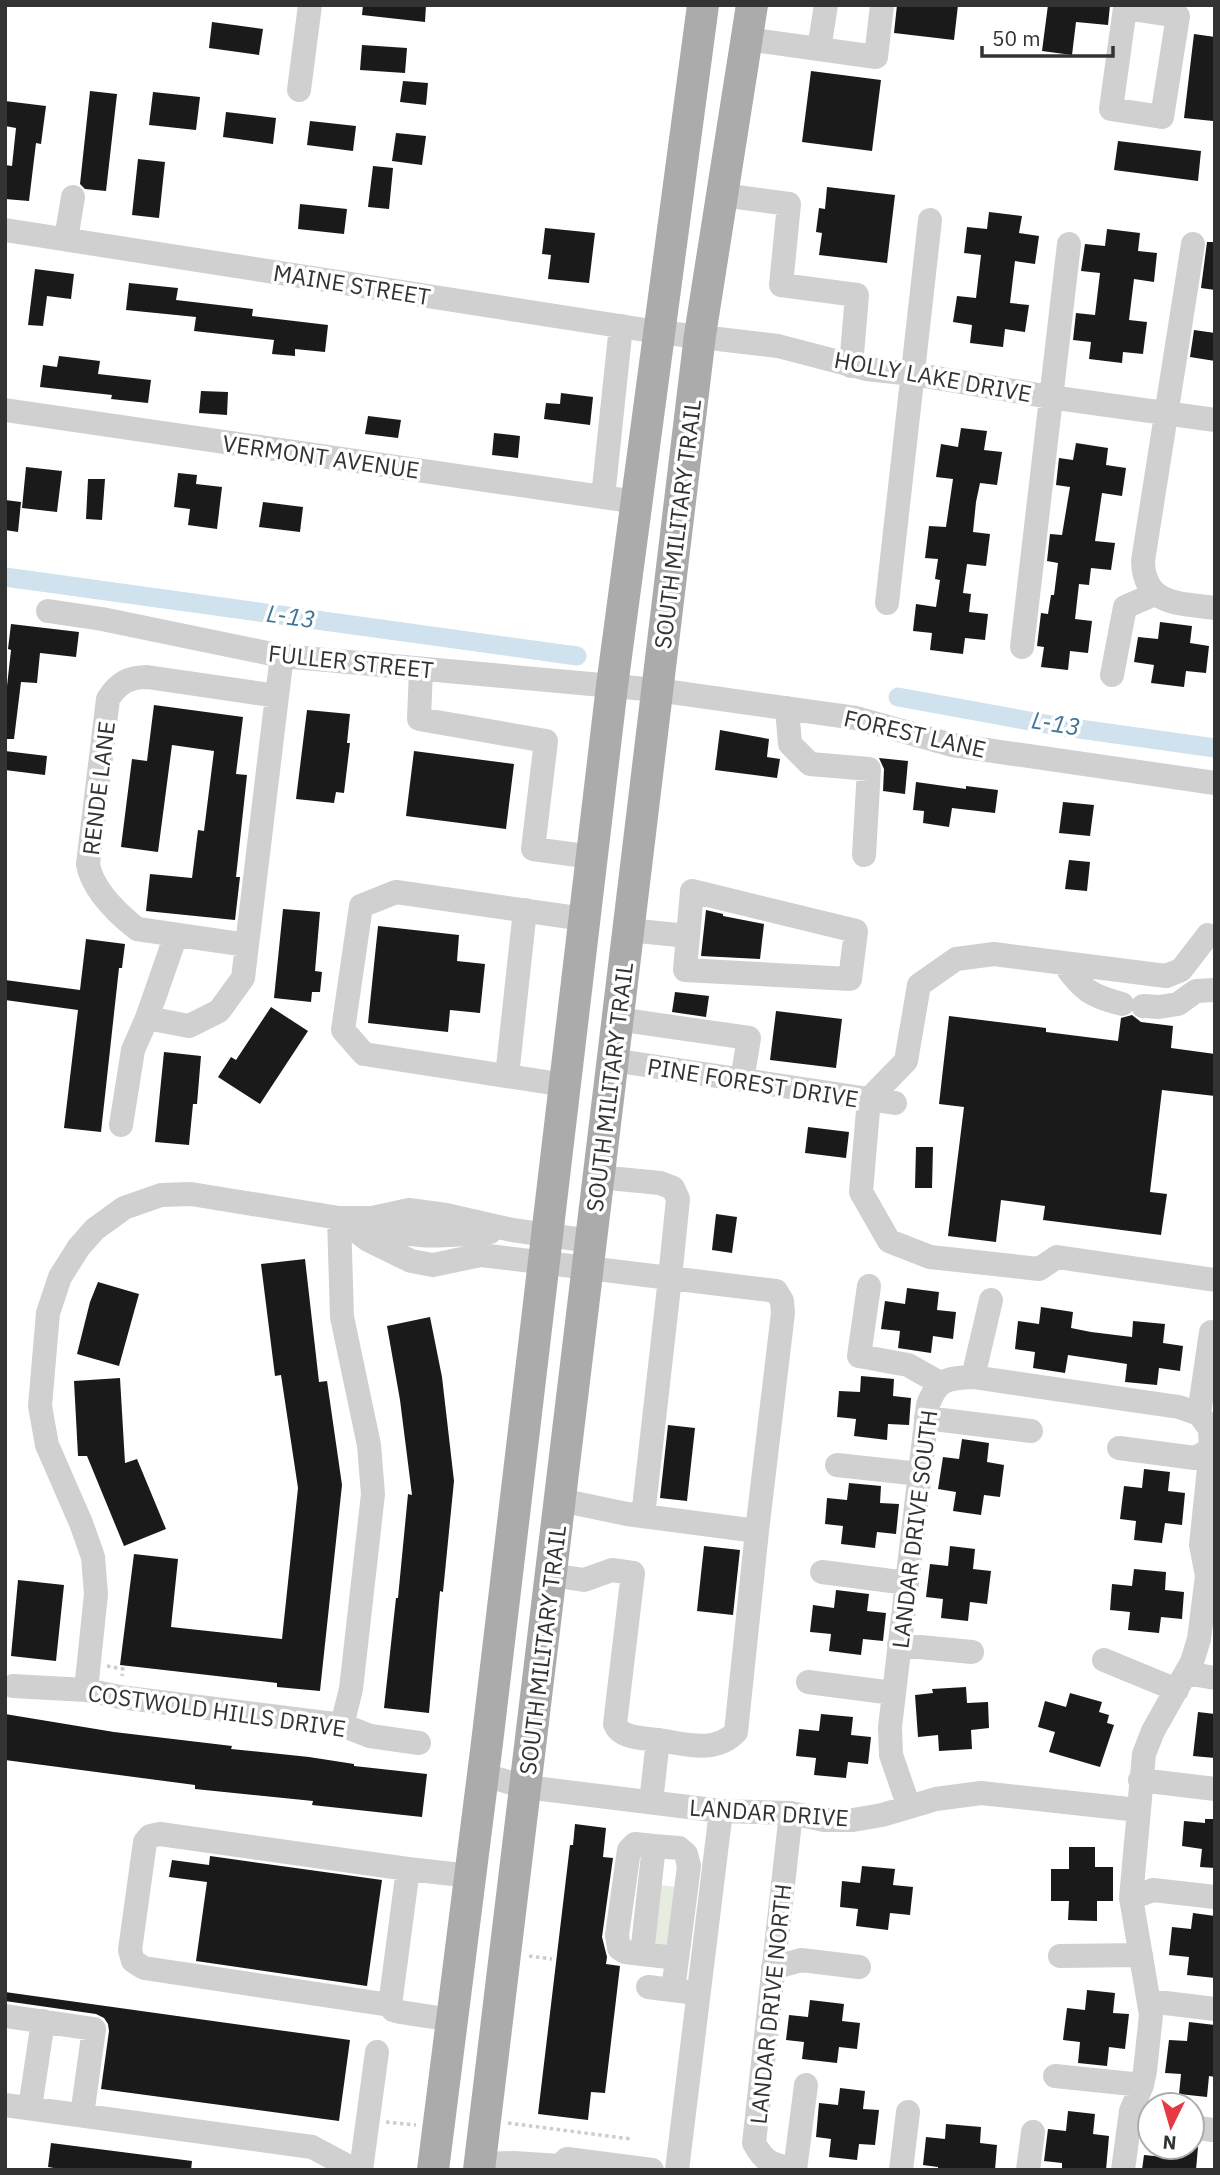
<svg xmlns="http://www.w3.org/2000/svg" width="1220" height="2175" font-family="'IBM Plex Sans',sans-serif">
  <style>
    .green { fill: #e6ecdf }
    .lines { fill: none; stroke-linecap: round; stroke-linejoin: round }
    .canal { stroke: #cfe2ee; stroke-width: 19 }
    .building { fill: #1a1a1a }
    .path { stroke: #cdcdcd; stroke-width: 3.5; stroke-dasharray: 3.5 3.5; stroke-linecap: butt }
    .minor { stroke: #d0d0d0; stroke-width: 24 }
    .major { stroke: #ababab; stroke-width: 32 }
    .labels { text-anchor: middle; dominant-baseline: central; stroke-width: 7; stroke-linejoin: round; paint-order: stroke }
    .street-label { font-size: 23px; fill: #333; stroke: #fff }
    .water-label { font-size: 24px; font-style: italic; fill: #3f7597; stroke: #fff }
  </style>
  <rect width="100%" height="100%" fill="#fff"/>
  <path class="green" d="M661,1885L677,1887L669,1945L654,1943Z"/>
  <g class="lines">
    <path class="canal" d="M5,577L577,656
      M898,697L1051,725L1215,748"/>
  </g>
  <path class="building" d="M363,5H426L425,22L362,15Z
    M897,5H958L954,40L894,33Z
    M1048,5H1110L1108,25L1076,22L1072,55L1042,51Z
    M212,22L263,29L259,55L209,48Z
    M1194,34L1215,37L1213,121L1184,118Z
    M362,45L407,48L405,73L360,70Z
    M811,71L881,80L872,151L802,142Z
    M403,81L428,83L426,105L400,102Z
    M90,91L117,94L106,191L85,189L80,184Z
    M153,92L200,97L196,130L149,125Z
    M5,101L46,106L41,144L36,143L29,201L5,199V165L12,166L16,128L5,126Z
    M226,112L276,118L273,144L223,137Z
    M310,121L356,126L353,151L307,145Z
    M396,133L426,136L422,165L392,161Z
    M1118,141L1201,151L1198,181L1114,170Z
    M138,159L165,162L159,218L132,215Z
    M373,166L393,168L389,209L368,207Z
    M827,187L895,195L887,263L819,255L822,233L816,232L819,208L825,209Z
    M300,204L347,209L344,234L298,229Z
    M989,212L1022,216L1019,233L1039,236L1035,264L1015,261L1010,303L1029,305L1025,332L1005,329L1003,347L970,343L972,325L953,322L957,296L976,298L981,255L964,253L967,227L987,229Z
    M545,228L595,233L589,283L548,279L551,255L542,254Z
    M1107,229L1140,233L1138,251L1157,253L1154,282L1134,279L1129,320L1147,322L1143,354L1123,352L1122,363L1089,359L1091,342L1073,340L1076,313L1095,315L1100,273L1081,271L1085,244L1105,246Z
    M1207,242H1215V290L1201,288Z
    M35,269L74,274L71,299L47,296L43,326L28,325Z
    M129,283L178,288L176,300L253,309L252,316L328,325L325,352L295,349V356L272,354L274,340L194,331L196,317L126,310Z
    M1194,330L1215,333V361L1190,357Z
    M59,356L100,361L98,374L151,380L148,403L111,399L112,395L40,387L43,365L57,367Z
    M201,391L228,392L227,415L199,413Z
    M561,393L593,397L590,425L544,419L546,403L560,404Z
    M368,416L401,420L398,438L365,434Z
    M961,428L987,431L984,450L1002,452L997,485L980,483L976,502L973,532L990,534L986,566L967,564L963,593L971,594L969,612L988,614L985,640L965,638L963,654L930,650L932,633L913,631L916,604L936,607L940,580L935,579L938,559L925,558L929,526L946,527L953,479L936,477L941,444L958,447Z
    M494,433L520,436L518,458L492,455Z
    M1076,443L1108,448L1106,465L1126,468L1122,496L1102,493L1095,541L1115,543L1111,570L1091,568L1089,585L1079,584L1075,619L1092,621L1088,653L1070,651L1068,670L1041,667L1044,647L1037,646L1041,613L1048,614L1051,595H1054L1058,563L1047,561L1050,534L1062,535L1070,487L1056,485L1059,458L1073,460Z
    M26,467L62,471L57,512L22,508Z
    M178,473L197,475L196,484L222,487L217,529L188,525L190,509L174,507Z
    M88,479H105L102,520L86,519Z
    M5,500L21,502L18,532L5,530Z
    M263,502L303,507L300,532L259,527Z
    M1160,622L1192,626L1190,643L1209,646L1206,673L1186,671L1184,687L1151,683L1154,665L1134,662L1138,637L1158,639Z
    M11,624L79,632L76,657L40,653L37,683L21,682L14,739H5V704L11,650L8,649Z
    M154,705L243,717L236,774L247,775L236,877H240L235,920L146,911L150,874L192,878L198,830L204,831L214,751L172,745L158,852L121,847L132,759L147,761Z
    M307,710L350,714L347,743H350L344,793L336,792L334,803L296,799Z
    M720,730L769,739L767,757L780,759L777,778L715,770Z
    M5,751L47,756L45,775L5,770Z
    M414,751L514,764L506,829L406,816Z
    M879,758L908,761L905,794L883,791L884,769Z
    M916,782L966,789V786L998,790L995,813L952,808L949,827L923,823L924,811L913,810Z
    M1063,802L1094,805L1090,836L1059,833Z
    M1069,860L1090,862L1087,891L1065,889Z
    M283,909L320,912L315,971L322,972L320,992H312L311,1002L274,998Z
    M706,910L723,914V916L764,924L760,959L701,956Z
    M378,926L459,935L457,961L485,964L480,1013L450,1010L448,1032L368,1023Z
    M86,939L125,944L122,968H119L101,1132L64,1128L78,1010L5,1000V980L80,990Z
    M675,992L709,996L706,1017L672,1012Z
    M271,1007L308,1031L260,1104L218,1077L231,1057L236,1060Z
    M776,1011L842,1019L836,1068L770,1060Z
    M1132,1015L1141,1022L1173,1026L1171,1048L1215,1054V1096L1162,1090L1150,1192L1167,1194L1161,1235L1043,1220L1045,1206L1001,1200L996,1242L948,1236L964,1107L939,1104L949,1016L1046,1028V1032L1118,1041L1121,1018Z
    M164,1052L201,1056L197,1104H193L189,1145L155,1142Z
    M808,1127L849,1132L846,1158L805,1153Z
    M916,1147H933L932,1188H915Z
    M716,1214L737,1217L732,1253L712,1250Z
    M305,1259L319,1382L327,1381L342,1485L320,1691L277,1687V1683L120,1665L134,1554L178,1559L171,1627L282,1639L298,1488L281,1375L275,1376L261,1264Z
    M98,1282L139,1294L119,1366L77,1354L90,1302Z
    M907,1288L939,1292L937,1310L956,1312L953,1339L933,1336L931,1353L898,1348L900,1331L881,1329L885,1301L905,1304Z
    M1041,1307L1073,1312L1071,1328L1091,1332L1132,1337L1133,1321L1165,1324L1163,1343L1183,1346L1180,1371L1159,1368L1157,1385L1125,1382L1127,1364L1108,1361L1068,1355L1065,1373L1033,1368L1035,1352L1015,1349L1018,1321L1039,1324Z
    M430,1317L442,1377L454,1481L443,1592L440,1591L429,1713L384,1708L396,1598H398L408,1494L412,1495L400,1400L387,1326Z
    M861,1376L894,1379L893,1396L911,1398L909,1425L888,1424L887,1440L854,1436L856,1419L837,1417L839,1391L860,1392Z
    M120,1378L125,1463L137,1459L166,1529L124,1546L87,1456H78L74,1381Z
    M668,1425L695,1428L687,1501L660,1498Z
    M962,1439L989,1443L987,1462L1004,1465L1000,1497L984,1495L981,1515L953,1511L956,1492L938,1489L943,1457L959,1459Z
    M1144,1469L1170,1472L1168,1491L1185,1493L1182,1525L1165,1523L1162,1543L1134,1540L1136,1521L1120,1519L1124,1486L1142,1488Z
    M849,1483L881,1486L880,1503L899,1504L896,1534L877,1532L875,1548L841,1544L843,1526L825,1524L827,1498L847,1500Z
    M704,1546L740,1550L733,1615L697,1611Z
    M950,1546L975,1549L973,1569L991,1571L987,1604L970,1602L968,1621L941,1618L943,1599L926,1597L930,1564L948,1566Z
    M1134,1569L1166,1572L1165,1590L1184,1592L1182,1619L1161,1617L1159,1633L1128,1630L1130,1612L1110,1610L1112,1584L1132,1586Z
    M18,1580L64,1585L56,1661L11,1656Z
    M836,1590L869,1594L867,1611L886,1613L883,1641L863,1639L861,1655L829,1651L831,1634L810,1632L813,1605L834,1608Z
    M966,1687L967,1703L988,1702L989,1728L971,1730L972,1749L939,1751L938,1735L918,1737L915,1695L933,1693L932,1689Z
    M1070,1693L1102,1702L1099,1712L1109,1715L1107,1723L1114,1725L1100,1767L1049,1752L1055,1732L1038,1727L1045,1701L1066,1707Z
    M1198,1712L1215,1714V1758L1193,1756Z
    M5,1714L114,1732L232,1746L231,1749L309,1757L354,1764V1766L427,1774L422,1817L312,1805L313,1801L195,1789V1785L5,1760Z
    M821,1714L853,1717L851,1735L871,1737L868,1764L848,1762L846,1778L814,1775L816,1758L796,1756L799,1729L819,1731Z
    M1205,1819H1215V1868L1200,1867L1202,1849L1182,1846L1184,1821L1205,1823Z
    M575,1824L606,1828L603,1857L613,1858L602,1937L607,1957L606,1964L620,1966L605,2093L591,2092L588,2120L538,2114L570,1845H573Z
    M1069,1847H1095V1867H1113V1901H1097V1921L1068,1920L1069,1901H1051V1869H1069Z
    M210,1856L382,1880L367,1986L196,1961L207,1882L169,1877L172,1860L209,1865Z
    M862,1866L895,1869L893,1885L913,1887L910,1915L890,1913L888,1930L856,1926L858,1909L840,1907L842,1881L860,1883Z
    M1193,1913L1215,1916V1978L1187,1975L1189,1957L1169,1955L1172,1927L1191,1929Z
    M1087,1990L1115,1993L1113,2013L1129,2014L1125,2049L1109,2047L1107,2066L1078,2063L1080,2042L1063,2040L1067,2008L1085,2010Z
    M5,1992L350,2040L339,2121L101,2089L109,2031L108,2024L104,2018L96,2014L5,2001Z
    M810,2000L844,2004L842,2021L860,2023L857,2049L839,2047L837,2063L802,2059L804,2042L786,2040L789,2015L808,2017Z
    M1189,2022L1215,2025V2077L1209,2076L1207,2097L1179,2094L1181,2074L1165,2073L1169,2040L1187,2041Z
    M840,2088L865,2091L863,2109L879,2110L875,2145L859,2144L857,2160L829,2157L831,2139L816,2137L819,2103L838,2105Z
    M1068,2111L1095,2114L1093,2134L1109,2136L1106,2170H1062V2163L1044,2161L1048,2129L1066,2131Z
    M946,2124L981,2127L980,2143L997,2145L995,2170H938V2167L923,2165L926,2137L945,2139Z
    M51,2143L192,2161L191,2170H66L48,2167Z
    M1165,2147H1198L1196,2170H1142L1144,2155L1164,2157Z"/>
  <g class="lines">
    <path class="path" d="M107,1666L123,1669L122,1676
      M529,1956L552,1959
      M386,2122L416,2125
      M508,2123L631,2139"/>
    <path class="minor" d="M1125,8L1178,16L1162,117L1111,109L1125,8L1126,5
      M746,39L876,57L882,5
      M819,49L826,5
      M299,90L310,5
      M722,195L789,204L781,285L857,295L851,366
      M5,230L658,332L778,346L866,369L913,374L1050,397L1215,420
      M66,239L73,197
      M1193,244L1143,561C1144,606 1180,603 1215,608
      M5,410L637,502
      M603,497L621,326
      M887,603L930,220
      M48,611L102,619L282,656L657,690L856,718L952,745L1215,783
      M1022,647L1069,244
      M421,669L419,719L546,741L533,849L592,857
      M1112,675L1125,607L1155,594
      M277,696L147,677C129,677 118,683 108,699L88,864C92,889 117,913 137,929L247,945L277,696L282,656
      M787,708L790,744L810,764L869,769L864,855
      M628,930L688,936L685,970L850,979L856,931L692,891L688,936
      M1208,935L1181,970L1166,976L994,954L956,959L919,985L906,1061L869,1099L861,1192L889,1241L930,1257L1039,1269L1057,1257L1215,1280
      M1064,964C1082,990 1091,996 1122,1004
      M1143,1006L1159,1007L1178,1004L1196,991L1215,990
      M147,1018L189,1026L219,1011L243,978L247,945
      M617,1019L749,1038L742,1080
      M612,1060L895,1103
      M507,1076L525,910
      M565,1085L364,1054L343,1030L361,906L396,892L584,919
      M121,1125L133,1050L147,1018L176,935
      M339,1218L368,1240L411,1261L433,1265L481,1255L670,1278L678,1199L673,1188L660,1183L598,1177
      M339,1218L342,1317L369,1445L373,1494L351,1689L342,1725
      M372,1218C399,1243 456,1235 490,1232
      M869,1286L859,1356L908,1365L940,1383
      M973,1377L991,1300
      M1199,1414L1211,1332
      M926,1418L1031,1431
      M1119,1448L1195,1458L1215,1447
      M837,1465L920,1474
      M560,1500L627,1514L757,1531L736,1732C715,1754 686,1744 658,1740L651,1802
      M643,1516L670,1278L776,1291L782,1301L783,1313L757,1531
      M822,1572L907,1583
      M551,1575L584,1580L612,1570L633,1573L615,1724C621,1739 644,1738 658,1740
      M899,1645L972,1652
      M1104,1660L1177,1690
      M1186,1673L1215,1678
      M808,1682L893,1693
      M13,1686L86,1690L120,1697L342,1725L370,1736L419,1743
      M86,1690L96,1594L93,1557L81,1523L47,1445L40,1406L48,1313L60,1277L79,1247L95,1229L124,1208L161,1195L191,1194L339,1218H372L409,1210L446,1215L512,1230L591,1241
      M484,1775L526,1787L721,1811L791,1813L824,1820H853L882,1815L936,1799L981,1793L1138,1810
      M1140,1780L1215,1789
      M909,1807L891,1755L890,1727L928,1405C937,1379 948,1378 973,1377L1179,1407L1199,1414L1210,1429L1211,1449L1201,1545L1207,1576L1199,1639L1192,1662L1153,1731L1144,1754L1131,1898L1151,2015L1145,2071L1142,2085L1131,2111L1123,2170
      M791,1813L754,2143C765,2164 773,2164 795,2170
      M1131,1898L1153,1890L1215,1897
      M642,1954L625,1952L619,1948L617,1935L629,1850L635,1844L654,1846
      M1060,1956L1141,1955
      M773,1968L801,1960L859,1967
      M648,1987L688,1992
      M673,1990L689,1866L686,1854L679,1848L654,1846L642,1954L677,1958
      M1149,2001L1215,2009
      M390,2005L144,1968L133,1961L130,1950L145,1842L150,1836L160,1834L408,1869
      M5,2016L94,2029L82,2115
      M452,2020L400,2012L393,2010L390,2005L408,1869L471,1876
      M1055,2076L1142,2085
      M5,2105L312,2147L355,2170
      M30,2108L43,2021
      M1192,2127L1213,2130
      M479,2164L514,2163L560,2166L567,2159L652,2170
      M361,2170L377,2052
      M677,2170L721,1811
      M795,2170L806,2085
      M901,2170L908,2112
      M1028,2170L1033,2132"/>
    <path class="major" d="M433,2170L487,1743L612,686L703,5
      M479,2170L700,335L752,5"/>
  </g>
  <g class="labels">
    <g class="street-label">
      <text transform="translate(352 284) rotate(9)">MAINE STREET</text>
      <text transform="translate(933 376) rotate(10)">HOLLY LAKE DRIVE</text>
      <text transform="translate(321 456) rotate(8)">VERMONT AVENUE</text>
      <text transform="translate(677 524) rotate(-83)">SOUTH MILITARY TRAIL</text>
      <text transform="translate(351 661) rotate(6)">FULLER STREET</text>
      <text transform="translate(915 733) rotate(13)">FOREST LANE</text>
      <text transform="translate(98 788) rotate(-83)">RENDE LANE</text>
      <text transform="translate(753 1082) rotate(9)">PINE FOREST DRIVE</text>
      <text transform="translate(609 1087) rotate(-83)">SOUTH MILITARY TRAIL</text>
      <text transform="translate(914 1529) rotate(-83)">LANDAR DRIVE SOUTH</text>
      <text transform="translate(542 1650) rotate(-83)">SOUTH MILITARY TRAIL</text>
      <text transform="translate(217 1710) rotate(8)">COSTWOLD HILLS DRIVE</text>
      <text transform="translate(769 1812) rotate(4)">LANDAR DRIVE</text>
      <text transform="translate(770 2004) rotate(-84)">LANDAR DRIVE NORTH</text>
    </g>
    <g class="water-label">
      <text transform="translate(291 616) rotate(8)">L-13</text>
      <text transform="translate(1056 723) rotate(9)">L-13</text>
    </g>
  </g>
  <rect width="1220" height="2175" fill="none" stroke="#333333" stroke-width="14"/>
  <g transform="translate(1171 2126) rotate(185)"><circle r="33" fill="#ffffff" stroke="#adadad" stroke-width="2"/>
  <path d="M0-5L12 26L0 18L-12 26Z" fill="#e63946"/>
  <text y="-10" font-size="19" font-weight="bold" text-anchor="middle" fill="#333333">N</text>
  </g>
  <path d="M982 46v10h131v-10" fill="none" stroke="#333333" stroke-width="3.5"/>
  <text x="992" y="46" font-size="21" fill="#333333" stroke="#ffffff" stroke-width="5" paint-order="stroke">50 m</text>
</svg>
